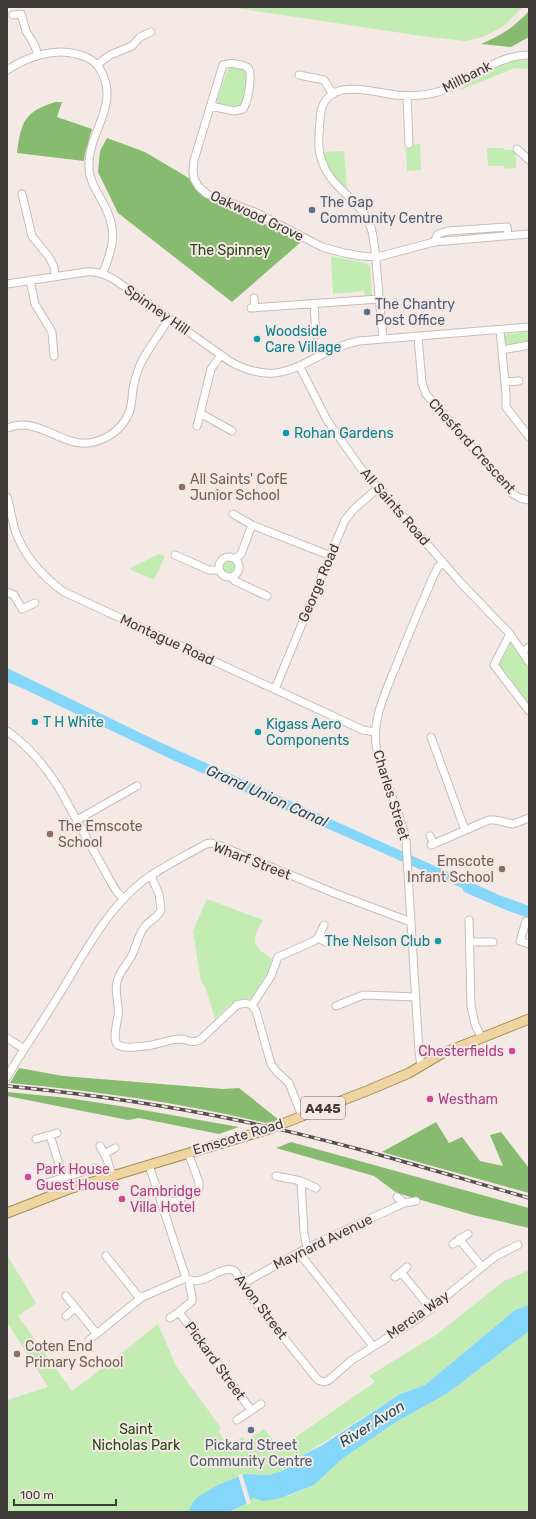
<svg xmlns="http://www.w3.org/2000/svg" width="536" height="1519" font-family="Rubik,sans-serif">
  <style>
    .green { fill: #c3ecb2 }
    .forest { fill: #87bb6f }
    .water { fill: #84d6fb }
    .pier { fill: #f4e9e5 }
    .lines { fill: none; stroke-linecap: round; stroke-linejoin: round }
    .minor-casing { stroke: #c7bdb8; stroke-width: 9 }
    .major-casing { stroke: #a88c54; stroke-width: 11 }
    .minor { stroke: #fff; stroke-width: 7 }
    .major { stroke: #edd4a1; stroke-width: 9 }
    .rail-casing { stroke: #55504e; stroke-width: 3.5 }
    .rail { stroke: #f4e9e5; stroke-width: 2; stroke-dasharray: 6; stroke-linecap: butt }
    .service-dot { fill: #5c6f8a; stroke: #f4e9e5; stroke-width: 1.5 }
    .culture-dot { fill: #0f9aa8; stroke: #f4e9e5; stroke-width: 1.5 }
    .education-dot { fill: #8d6e63; stroke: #f4e9e5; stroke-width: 1.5 }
    .hotel-dot { fill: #d1479c; stroke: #f4e9e5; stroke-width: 1.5 }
    .labels { text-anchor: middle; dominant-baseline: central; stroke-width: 4; stroke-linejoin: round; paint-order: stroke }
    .shield { fill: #f4e9e5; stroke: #756f6d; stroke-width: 1 }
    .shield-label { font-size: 13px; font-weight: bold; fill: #3f3b39 }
    .street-label { font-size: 14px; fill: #3f3b39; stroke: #f4e9e5 }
    .service-label { font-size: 14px; fill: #4e5e75; stroke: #f4e9e5; text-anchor: start }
    .park-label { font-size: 14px; fill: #264813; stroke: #f4e9e5 }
    .culture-label { font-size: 14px; fill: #0d838f; stroke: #f4e9e5; text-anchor: start }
    .education-label { font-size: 14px; fill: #785e54; stroke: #f4e9e5; text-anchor: start }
    .hotel-label { font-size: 14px; fill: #b23c85; stroke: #f4e9e5; text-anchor: start }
    .water-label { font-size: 15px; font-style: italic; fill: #1e4c60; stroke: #f4e9e5 }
  </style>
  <rect width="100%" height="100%" fill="#f4e9e5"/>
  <path class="green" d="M230,7H523L504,26L483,37L465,41L422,36Z
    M520,59H529V69L515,68L460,90L462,86L504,62Z
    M230,67H233L245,70L247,74L244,105L239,109L219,105L217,100L227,71Z
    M420,144L421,170L407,171L406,145Z
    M487,148H503L504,150H516V168L505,169L504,166H488Z
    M344,151L347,188C334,184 325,164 323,152Z
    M331,256L368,264L370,267L372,295L365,298L364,291L333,294Z
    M529,332V341L508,346L504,343L503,337L507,334Z
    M159,554L165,556L154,580L129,569Z
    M221 567a7 7 0 1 1 14 0a7 7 0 1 1-14 0Z
    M511,642L529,668V705L499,665Z
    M207,899L263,920C251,940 252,946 272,959L268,973L252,998C233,999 228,1007 215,1019L206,989L201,981L193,931Z
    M7,1255L36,1303L18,1316L72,1391L118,1356L158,1324L176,1366L221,1428L218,1431L229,1447L242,1437L246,1441L264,1429L280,1448L375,1382L369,1376L436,1335L504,1281L529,1270V1305L515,1310L425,1385L400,1394L305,1454L285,1470L269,1475L245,1474L220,1484L193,1502L188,1512H7V1400L48,1387L7,1322Z
    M529,1331V1512H228L244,1505L253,1498L289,1496L314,1485L342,1459L396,1422L448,1393Z"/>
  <path class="forest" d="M529,11V37L511,47L481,44C502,35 513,28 529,11Z
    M55,102H62L57,117L92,129L85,153L84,161L17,153C21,122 24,112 55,102Z
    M107,138L145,152L192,180L208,197L239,211L301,242L232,302L118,213L98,172L100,151Z
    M19,1068L63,1076L223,1089L239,1088L279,1120L266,1123C182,1103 96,1091 10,1083Z
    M7,1092L68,1098L126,1107L239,1127L219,1134L139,1118L128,1120L7,1096Z
    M436,1122L449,1143L462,1137L480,1161L503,1166L490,1135L501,1132L529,1168V1193L382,1152Z
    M291,1142L529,1208V1228L473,1215L397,1193L374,1176L276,1148Z"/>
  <path class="water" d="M7,668L155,740L499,895L529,906V918L506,910L464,892L462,888L175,761L22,688L7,682Z
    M529,1305V1331L448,1393L396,1422L342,1459L314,1485L281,1498L264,1501L253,1498L244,1505L228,1512H188L193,1502L199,1496L220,1484L245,1474L269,1475L285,1470L305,1454L321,1446L400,1394L425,1385L515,1310Z"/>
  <path class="pier" d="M242,1474L251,1503L247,1505L238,1475Z"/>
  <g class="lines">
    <g class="minor-casing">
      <path id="minor" d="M13,15L21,14L26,31L34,44L38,55
        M98,64L110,55L132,46L140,37L151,32
        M7,70C27,57 53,48 76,54C89,57 97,62 102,73C119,107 87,134 89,167C89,179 96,190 102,201C118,229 114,245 103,273
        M299,75L324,80L333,94
        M407,96L409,144
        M211,106L234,111L243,109C248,102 253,75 248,68C245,65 240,65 236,64C231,63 228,63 223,65L222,68L194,160L193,171L194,179L199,187L207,194L257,213L322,247L344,253L361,256L378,257L434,242L529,234
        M517,149L529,160
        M22,194L32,236L49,257L54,267L55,277
        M434,242L438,234L448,231L507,227L508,235
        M30,280L35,304L52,332L54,356
        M7,284L86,272C97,271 105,274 115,280L231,362C288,393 308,351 359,341L529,327
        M254,298L255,308
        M314,304L316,335
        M251,308L379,299
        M500,330L506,394V407L529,437
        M418,337L422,383L426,394L513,494L520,498L529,500
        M383,339C381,317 379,295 377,273C376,258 375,242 371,228C362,199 331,190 322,161C317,149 319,134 320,122C320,109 323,98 336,92C351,85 379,93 396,95C407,96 418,96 429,94C465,88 491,55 529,55
        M502,350L529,345
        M300,367L327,420L360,467L461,583L510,634L529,662
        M505,382L519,381
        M200,413L232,431
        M197,426L211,369L221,355
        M7,428C30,419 47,433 68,440C93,450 122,434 130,410C132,403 132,396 133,389C134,381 137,373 140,365C148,348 160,334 169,318
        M7,497C10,508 12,519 15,530C24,556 42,576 64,592L363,730L375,732
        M233,514L252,525L331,556
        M175,555L209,570H219
        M219 567a10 10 0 1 1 20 0a10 10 0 1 1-20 0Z
        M235,559L241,554L252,525
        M231,577L235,581L267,596
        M7,592L14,595L22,609L35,603
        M510,634L494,665L529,711
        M522,652L529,647
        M275,689L345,520L354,509L378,488
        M7,731C29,746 45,766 59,788L112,884L117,892L124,899
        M431,737L465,830
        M77,820L137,786
        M430,836L434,844
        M431,845L489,820H495L513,824L529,818
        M151,876L159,894L161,910C158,917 151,920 146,925C138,934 137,945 132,955C127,965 119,972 117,982C114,993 120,1005 118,1016C112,1046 112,1050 145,1046C157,1045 169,1039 181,1039C189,1040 193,1044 201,1039L237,1005L245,1003L252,1005L256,1011L271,1064L277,1072L289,1083L302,1116
        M469,920L471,1006L475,1024L481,1037
        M526,921L520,941L529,944
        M318,938L326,942
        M470,942H493
        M252,1005L271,976L278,957L314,941L318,938L324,925
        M336,1006L363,995L416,997
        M7,1038L24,1049
        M421,1066L419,1052L406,841C400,808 381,778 376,745C372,717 388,687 398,661C409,633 421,605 433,577L438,567L443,562
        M7,1077C24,1048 44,1020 62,990C85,952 107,909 143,881C162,867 185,856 206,844L211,843L218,845L334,893L411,922
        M50,1135L67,1190
        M36,1139L57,1133
        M100,1146L107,1159L112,1175
        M104,1154L115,1148
        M149,1165L186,1278L190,1280C188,1288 193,1293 192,1301L179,1312L251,1410
        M276,1176L301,1181L316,1188
        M301,1181L304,1233L307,1248
        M43,1184L95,1168
        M158,1195L165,1200L174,1202L199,1189V1182L188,1153
        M397,1197L404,1203L416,1201
        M459,1239L482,1267
        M453,1244L468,1234
        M299,1253L373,1346
        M106,1256L138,1296L142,1297L186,1278
        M401,1272L431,1309
        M395,1277L407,1267
        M190,1280C205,1285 222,1264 235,1271L251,1297L318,1380L324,1382L329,1380L352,1360L419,1318L496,1256L518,1245
        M242,1284L307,1248L404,1203
        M66,1296L96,1333
        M66,1316L75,1308
        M170,1318L179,1312
        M89,1340L142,1297
        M237,1420L261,1404"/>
    </g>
    <g class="major-casing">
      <path id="major" d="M7,1213L69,1189L269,1129L369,1090L409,1073L441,1054L529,1019"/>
    </g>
    <use href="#minor" class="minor"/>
    <use href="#major" class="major"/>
    <g class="rail-casing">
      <path id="rail" d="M7,1086C87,1094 167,1105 246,1122C342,1142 435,1171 529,1198"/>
    </g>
    <use href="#rail" class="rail"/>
  </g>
  <g class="service-dot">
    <circle cx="312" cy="210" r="4"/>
    <circle cx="367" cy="312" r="4"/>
    <circle cx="251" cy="1430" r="4"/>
  </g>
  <g class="culture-dot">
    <circle cx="257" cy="339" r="4"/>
    <circle cx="286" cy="433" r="4"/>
    <circle cx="35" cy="722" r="4"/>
    <circle cx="258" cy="732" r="4"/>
    <circle cx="438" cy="941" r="4"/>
  </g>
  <g class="education-dot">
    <circle cx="182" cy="487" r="4"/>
    <circle cx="50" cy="834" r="4"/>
    <circle cx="502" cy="869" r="4"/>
    <circle cx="17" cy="1354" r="4"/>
  </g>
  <g class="hotel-dot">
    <circle cx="512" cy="1051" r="4"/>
    <circle cx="430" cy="1099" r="4"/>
    <circle cx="28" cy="1177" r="4"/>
    <circle cx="122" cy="1199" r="4"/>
  </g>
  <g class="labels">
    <rect class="shield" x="301" y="1097" width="44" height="22" rx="3"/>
    <g class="shield-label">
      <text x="323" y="1108">A445</text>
    </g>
    <g class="street-label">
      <text transform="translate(467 77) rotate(-27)">Millbank</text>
      <text transform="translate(257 216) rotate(25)">Oakwood Grove</text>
      <text transform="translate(157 310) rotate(35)">Spinney Hill</text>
      <text transform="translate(472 446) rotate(48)">Chesford Crescent</text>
      <text transform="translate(395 507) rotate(49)">All Saints Road</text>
      <text transform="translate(319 583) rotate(-67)">George Road</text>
      <text transform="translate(167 640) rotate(25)">Montague Road</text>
      <text transform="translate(391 795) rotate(73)">Charles Street</text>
      <text transform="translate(252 861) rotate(21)">Wharf Street</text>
      <text transform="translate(238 1137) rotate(-17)">Emscote Road</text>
      <text transform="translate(323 1242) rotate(-26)">Maynard Avenue</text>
      <text transform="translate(261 1307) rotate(53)">Avon Street</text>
      <text transform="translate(418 1315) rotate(-35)">Mercia Way</text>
      <text transform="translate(215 1361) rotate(54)">Pickard Street</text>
    </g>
    <g class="service-label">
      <text x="320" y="202">The Gap<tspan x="320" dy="16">Community Centre</tspan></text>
      <text x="375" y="304">The Chantry<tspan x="375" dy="16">Post Office</tspan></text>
      <text x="251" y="1445" text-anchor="middle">Pickard Street<tspan x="251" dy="16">Community Centre</tspan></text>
    </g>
    <g class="park-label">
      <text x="230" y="250">The Spinney</text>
      <text x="136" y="1429">Saint<tspan x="136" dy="16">Nicholas Park</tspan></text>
    </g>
    <g class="culture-label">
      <text x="265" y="331">Woodside<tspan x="265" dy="16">Care Village</tspan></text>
      <text x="294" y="433">Rohan Gardens</text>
      <text x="43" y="722">T H White</text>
      <text x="266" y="724">Kigass Aero<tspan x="266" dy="16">Components</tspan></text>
      <text x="430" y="941" text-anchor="end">The Nelson Club</text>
    </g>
    <g class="education-label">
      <text x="190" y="479">All Saints' CofE<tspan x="190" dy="16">Junior School</tspan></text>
      <text x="58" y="826">The Emscote<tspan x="58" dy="16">School</tspan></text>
      <text x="494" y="861" text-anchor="end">Emscote<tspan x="494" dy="16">Infant School</tspan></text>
      <text x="25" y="1346">Coten End<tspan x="25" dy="16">Primary School</tspan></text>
    </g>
    <g class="hotel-label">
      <text x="504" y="1051" text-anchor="end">Chesterfields</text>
      <text x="438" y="1099">Westham</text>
      <text x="36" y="1169">Park House<tspan x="36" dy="16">Guest House</tspan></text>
      <text x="130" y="1191">Cambridge<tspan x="130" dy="16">Villa Hotel</tspan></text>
    </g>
    <g class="water-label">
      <text transform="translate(267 796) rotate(24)">Grand Union Canal</text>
      <text transform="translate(372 1424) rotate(-32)">River Avon</text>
    </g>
  </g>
  <rect width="536" height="1519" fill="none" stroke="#3f3b39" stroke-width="16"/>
  <path d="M14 1499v6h102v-6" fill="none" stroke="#3f3b39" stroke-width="2"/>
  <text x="20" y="1499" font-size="12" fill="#3f3b39" stroke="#f4e9e5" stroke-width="3" paint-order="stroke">100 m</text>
</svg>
